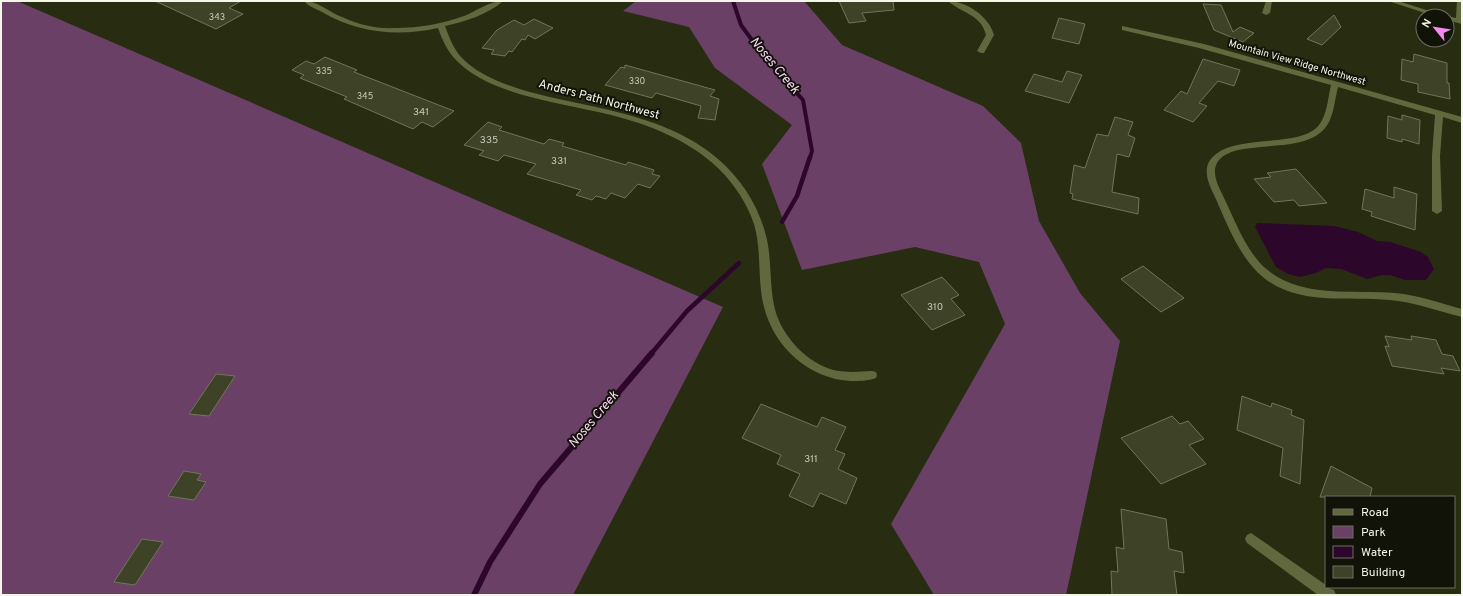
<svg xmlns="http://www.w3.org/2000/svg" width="1463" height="596" font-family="Overpass,sans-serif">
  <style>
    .green { fill: #6a4067 }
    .water { fill: #2d062b }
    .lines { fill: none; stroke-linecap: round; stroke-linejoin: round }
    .stream-far2 { stroke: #2d062b; stroke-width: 4 }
    .stream-far1 { stroke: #2d062b; stroke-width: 4.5 }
    .stream { stroke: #2d062b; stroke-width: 6 }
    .building { fill: #3e4327; stroke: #707657 }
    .minor { fill: #61683d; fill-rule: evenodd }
    .labels { text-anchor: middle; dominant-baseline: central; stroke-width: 4; stroke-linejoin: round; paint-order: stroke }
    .far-number-label { font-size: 9px; fill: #c6cab6 }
    .far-street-label { font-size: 10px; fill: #f3f7e6; stroke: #111308 }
    .number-label { font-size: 10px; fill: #c6cab6 }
    .street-label { font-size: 12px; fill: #f3f7e6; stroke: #111308 }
    .water-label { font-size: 13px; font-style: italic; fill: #fdd3f9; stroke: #111308 }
  </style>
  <rect width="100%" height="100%" fill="#282c10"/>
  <path class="green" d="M1,1H17L723,307L573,595H1Z
    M636,1H804L842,45L983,106L1021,143L1039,221L1080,293L1120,341L1066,595H934L891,524L1005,324L979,262L915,247L802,270L762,164L792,125L715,68L689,27L623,11Z"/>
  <path class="water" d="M1257,223L1334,226L1358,232L1377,241L1390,242L1421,252L1428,257L1434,269L1426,280H1405L1390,275H1382L1367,279L1341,269L1326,268L1316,273L1300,277L1288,274L1276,267L1255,227Z"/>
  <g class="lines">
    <path class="stream-far2" d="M733,1L741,25L766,59L803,100L812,151L810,158"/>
    <path class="stream-far1" d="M782,222L797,196L810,157
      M651,354L687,311L739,263"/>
    <path class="stream" d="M474,595L490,562L540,484L652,353"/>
  </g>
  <path class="building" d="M155,1H241L229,8L243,14L216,29Z
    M839,1H893L894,10L862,13L866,21L849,23Z
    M1203,4L1221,5L1233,32L1240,27L1254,33L1243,42L1214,30Z
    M1334,15L1341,27L1322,45L1307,39Z
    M1059,18L1085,24L1079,44L1052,38Z
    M534,19L553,28L535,39L528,35L525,40L522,39L512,52L509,51L505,56L491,54L494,50L482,48L497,30L514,20L524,25Z
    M1414,54L1447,63V83H1449L1450,99L1418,92V84L1401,80L1402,59L1413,62Z
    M325,57L357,70L354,72L454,111L433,127L422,122L413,129L344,99L347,97L300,78L304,75L292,70L306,61L314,64Z
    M1203,59L1240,70L1234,86L1218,81L1199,103L1207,106L1193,122L1164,110L1181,91L1187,94Z
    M625,65L715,90L710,96L719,99L715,120L698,118L701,106L656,93L652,98L605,85L621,67L625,68Z
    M1067,71L1082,75L1069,103L1025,91L1034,74L1062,82Z
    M1402,115L1420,120L1419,144L1402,139V142L1387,138L1388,116L1402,120Z
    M1115,117L1133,122L1128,135L1135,138L1129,157L1117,154L1112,192L1139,198L1138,214L1072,199L1073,194L1070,193L1074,165L1085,168L1097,134L1108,136Z
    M488,122L502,127L499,130L544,144L549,139L564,143L562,146L626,165L628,162L654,170L652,174L660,176L650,188L638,184L625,198L611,193L606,199L596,196L592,200L576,195L581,190L527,174L536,164L504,155L498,161L479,155L484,151L464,145Z
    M1296,169L1327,203L1299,206L1294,200L1274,202L1254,179L1271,177L1267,173Z
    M1394,187L1417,194L1415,230L1371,216L1372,212L1362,209L1365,189L1394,198Z
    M1143,266L1184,298L1161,312L1121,279Z
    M942,277L959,295L951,299L965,315L932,330L901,295Z
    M1385,336L1412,340L1411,336L1436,340L1442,354L1453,356L1460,371L1441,368L1444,374L1392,366L1385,346L1389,347Z
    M216,374L235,376L209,416L189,414Z
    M1242,396L1271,407L1272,403L1292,410L1291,415L1304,420L1300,484L1280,476L1283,448L1237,430Z
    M761,404L817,427L822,417L846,427L835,450L845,454L838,469L857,478L846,504L820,493L813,507L789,496L800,474L777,464L781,455L742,438Z
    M1172,416L1180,424L1188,421L1204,439L1189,445L1206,464L1161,484L1121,438Z
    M1331,466L1372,488L1370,497H1320Z
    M184,471L201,474L197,480L206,482L194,500L168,496Z
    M1121,509L1166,519L1169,549L1182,552L1184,573L1174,571L1177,595H1112L1111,571L1118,572L1116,547L1124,549Z
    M142,539L163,542L135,585L114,582Z"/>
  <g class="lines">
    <path class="minor" d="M304,1C318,1 329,12 342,17C359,25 377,29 395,28C419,28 442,24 464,16C477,11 489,1 503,1C489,14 464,22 445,26C449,37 453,47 460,56C493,92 567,99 613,111C650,120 688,133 718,159C740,178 757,203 765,232C772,255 769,280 774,305C779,332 803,360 830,369C843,373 858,372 872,371L876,372L877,375L876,378C868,381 859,381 851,381C809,379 774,347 764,307C757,280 762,251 754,224C747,203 734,184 719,169C689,140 650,125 611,115C564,103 490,96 456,60C447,51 442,39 438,28C398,37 358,33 322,12C316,9 308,6 304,1Z
      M948,1C966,1 989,16 994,35L984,53H981L977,51L986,35C981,14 961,13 948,1Z
      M1266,1H1272L1270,13L1266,15L1262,13Z
      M1388,1H1398L1445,16H1434Z
      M1457,1H1462V24L1447,20V16L1456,18Z
      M1122,26L1204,44L1462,117V123L1443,117L1440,156L1442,211L1437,214L1432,211V156L1435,115L1338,87C1335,99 1334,112 1329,122C1316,148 1276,144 1252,148C1241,149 1229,151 1221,158C1208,170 1219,187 1225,200C1235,221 1244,245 1260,263C1295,300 1349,289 1395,293C1417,295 1440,303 1462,309V317C1441,312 1419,304 1398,301C1355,295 1306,307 1268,281C1241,262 1228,226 1215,197C1208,183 1200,166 1216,154C1242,134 1301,148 1319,125C1327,115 1328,98 1331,85L1199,48L1122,30Z
      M1251,533L1326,585V587L1334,590L1336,595H1318L1247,543L1245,539L1247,535Z"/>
  </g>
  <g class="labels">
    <g class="far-number-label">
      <text x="217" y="17">343</text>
      <text x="324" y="71">335</text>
      <text x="637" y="81">330</text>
      <text x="365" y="96">345</text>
    </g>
    <g class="far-street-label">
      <text transform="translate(1297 63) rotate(16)">Mountain View Ridge Northwest</text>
    </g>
    <g class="number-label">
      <text x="421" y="112">341</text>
      <text x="489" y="140">335</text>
      <text x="559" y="161">331</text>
      <text x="935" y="307">310</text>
      <text x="811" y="459">311</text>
    </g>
    <g class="street-label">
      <text transform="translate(599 100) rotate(15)">Anders Path Northwest</text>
    </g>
    <g class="water-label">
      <text transform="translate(774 66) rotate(50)">Noses Creek</text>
      <text transform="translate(594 420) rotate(-50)">Noses Creek</text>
    </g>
  </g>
  <rect width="1463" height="596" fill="none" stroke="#f3f7e6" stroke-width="4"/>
  <rect x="1325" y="496" width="130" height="92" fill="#111308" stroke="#6b6e61"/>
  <rect x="1333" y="509" width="20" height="6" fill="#61683d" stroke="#6b6e61"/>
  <text x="1361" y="516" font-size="12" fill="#f3f7e6">Road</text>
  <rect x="1333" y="526" width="20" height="12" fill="#6a4067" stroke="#6b6e61"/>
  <text x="1361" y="536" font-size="12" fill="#f3f7e6">Park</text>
  <rect x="1333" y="546" width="20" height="12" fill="#2d062b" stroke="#6b6e61"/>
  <text x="1361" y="556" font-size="12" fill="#f3f7e6">Water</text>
  <rect x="1333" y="566" width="20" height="12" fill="#3e4327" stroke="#6b6e61"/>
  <text x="1361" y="576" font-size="12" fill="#f3f7e6">Building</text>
  <g transform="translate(1435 28) rotate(300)"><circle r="19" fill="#111308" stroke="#6b6e61"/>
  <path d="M0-3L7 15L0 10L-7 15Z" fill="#f689ee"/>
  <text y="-6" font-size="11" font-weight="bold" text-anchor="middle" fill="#f3f7e6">N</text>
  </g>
</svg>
